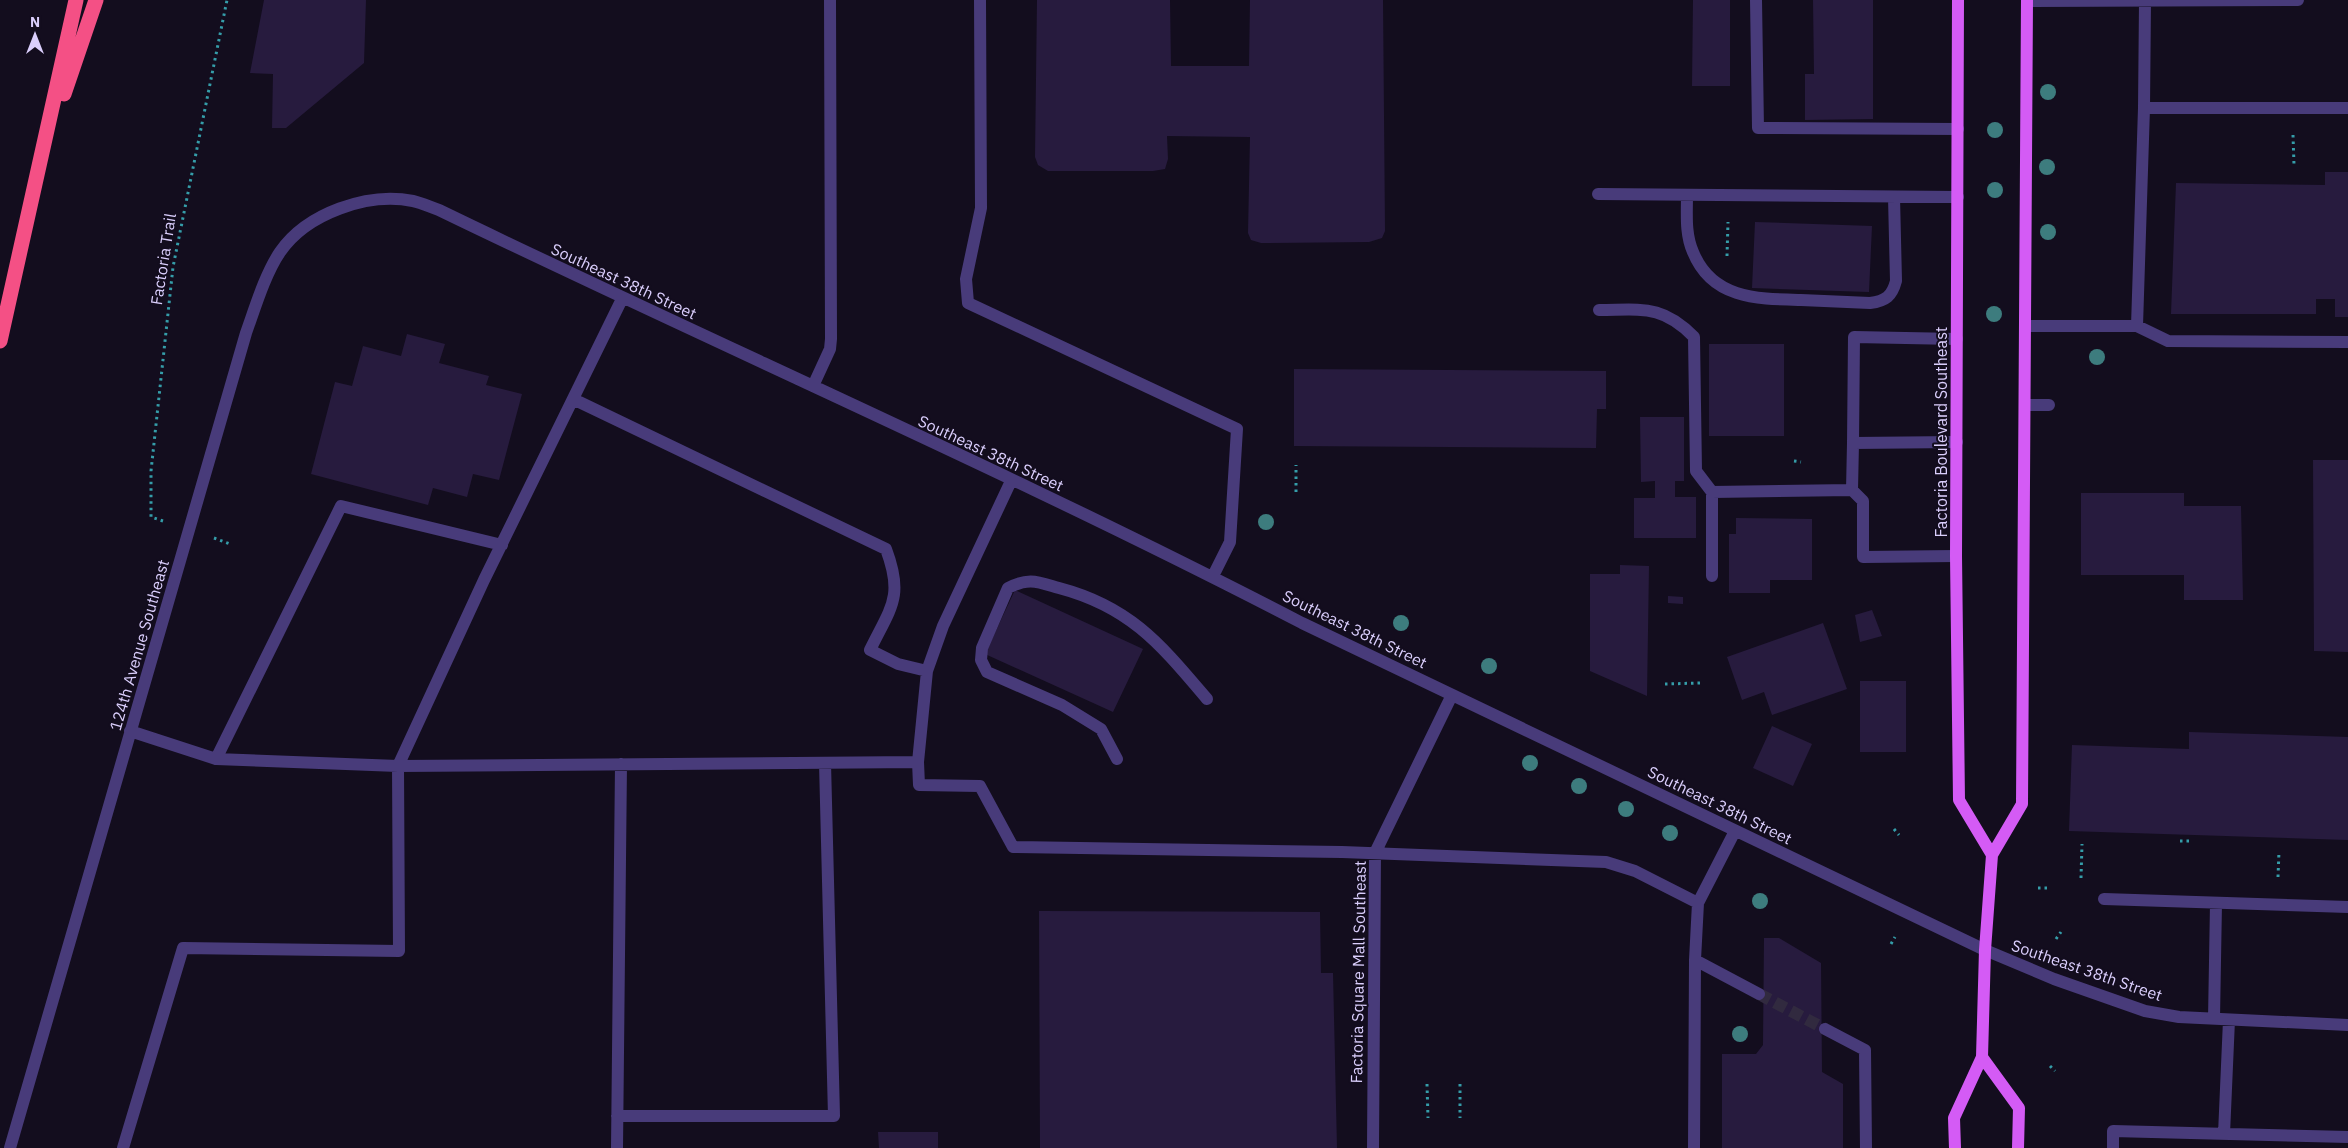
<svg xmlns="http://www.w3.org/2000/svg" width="2348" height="1148" font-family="'IBM Plex Sans',sans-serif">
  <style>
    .building { fill: #271b3e }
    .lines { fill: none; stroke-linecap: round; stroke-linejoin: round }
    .minor-tunnel { stroke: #312a3f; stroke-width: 12; stroke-dasharray: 12 6; stroke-linecap: butt }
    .path { stroke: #359da9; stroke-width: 3; stroke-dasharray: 2.5 4; stroke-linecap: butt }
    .minor { stroke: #483b7a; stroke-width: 12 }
    .major { stroke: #d45bf5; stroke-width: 12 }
    .highway { stroke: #f45085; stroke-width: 15 }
    .tree { fill: #3d7c7e }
    .labels { text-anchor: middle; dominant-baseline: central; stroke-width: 4; stroke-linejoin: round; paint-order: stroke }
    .street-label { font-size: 16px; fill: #dacefc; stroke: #130d1e }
  </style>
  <rect width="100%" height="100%" fill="#130d1e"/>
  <path class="building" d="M264,0H366L364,63L286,128H272L273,74L250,73Z
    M1037,0H1170L1171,66H1249L1250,0H1383L1385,231L1382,238L1369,242L1261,243L1251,240L1248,233L1250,137L1167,136L1168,159L1165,169L1153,171H1048L1038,165L1035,157Z
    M1693,0H1730V86H1692Z
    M1813,0H1873V119L1805,120V74H1814Z
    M2325,172H2348V317H2335V299H2316V314H2171L2176,183L2325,185Z
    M1755,222L1872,226L1869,292L1752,288Z
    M407,334L445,344L439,363L489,376L486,385L522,394L499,480L473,474L467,497L433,488L428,505L311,474L335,382L352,386L363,346L401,356Z
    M1709,344H1784V436H1709Z
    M1294,369L1606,371V409H1597L1596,448L1294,446Z
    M1640,417H1684V481H1675V497H1696V538H1634V498H1655V481L1641,482Z
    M2313,460H2348V652L2314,651Z
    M2081,493H2184V506H2241L2243,600H2184V575H2081Z
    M1736,518L1812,519V580H1770V593H1729V534H1736Z
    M1620,565L1649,566L1647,696L1590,671V574H1620Z
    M1015,590L1143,649L1113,712L985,654Z
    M1668,596L1683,597V604L1668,603Z
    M1872,610L1882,636L1860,642L1855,615Z
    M1823,623L1847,689L1772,715L1764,692L1742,700L1727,657Z
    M1860,681H1906V752H1860Z
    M1772,726L1812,744L1793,786L1753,768Z
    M2189,732L2348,737V840L2069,831L2072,745L2189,749Z
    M1039,911L1320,912L1321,973H1333L1337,1148H1040Z
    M1764,938H1779L1821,963L1822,1072L1843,1084V1148H1722V1054H1756L1763,1045Z
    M878,1132H938V1148H879Z"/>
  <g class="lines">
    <path class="minor-tunnel" d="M1759,994L1825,1029"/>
    <path class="path" d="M2293,135L2294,165
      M1727,256L1728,222
      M1794,461L1801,462
      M1296,492V465
      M163,521L151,517V471L173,267L227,0
      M214,538L230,544
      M1665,684L1700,683
      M1894,829L1899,835
      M2180,841H2191
      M2278,877L2279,851
      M2081,878L2082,844
      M2038,888H2047
      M2056,939L2061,932
      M1891,944L1895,937
      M2050,1066L2055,1071
      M1427,1084L1428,1118
      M1460,1084V1118"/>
    <path class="minor" d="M980,0L981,208L966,279L968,303L1237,429L1230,542L1213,576
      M1756,0L1758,128L1958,129
      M2027,1L2298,0
      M2144,108H2348
      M1598,194L1958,197
      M1687,195C1687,214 1685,234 1693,252C1712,299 1757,299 1801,300C1824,301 1847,302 1870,303C1886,301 1892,296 1896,281L1894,197
      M1599,310C1641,310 1662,304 1694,337L1696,471L1712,492V576
      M2025,326H2137L2168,341L2348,342
      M2137,326L2144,108L2145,1
      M1957,339L1854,337L1853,443L1957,442
      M813,386L830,349L831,339L830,0
      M573,399L886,549C904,597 891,607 870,650L898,664L927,671
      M2025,405H2049
      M1011,481L943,626L927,671L918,762L919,785L980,786L1013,847L1342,852L1606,862L1635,871L1698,903
      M1852,490L1853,443
      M1712,492L1852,490L1863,501V557L1956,556
      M130,731L216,759L398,766L918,762
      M216,759L341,506L502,545
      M1117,759L1101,729L1062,705L987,672L981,660L982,648L1008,588C1029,577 1038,582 1059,588C1131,607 1161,645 1207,699
      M2104,899L2348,907
      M1695,960L1759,994
      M2214,1019L2216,903
      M1825,1029L1865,1050L1866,1148
      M617,1116H834L825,763
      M2224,1134L2229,1020
      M10,1148L246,333C255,308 265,274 280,252C307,213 368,192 413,201C422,203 430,207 439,210C726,349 1019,476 1302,623L1985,950L2054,979L2145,1011L2179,1017L2348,1025
      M123,1148L183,948L399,951L398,766L484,580L622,299
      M617,1148L621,764
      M1373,1148L1375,853L1452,695
      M1694,1148L1695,960L1698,903L1735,831
      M2113,1148V1131L2348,1137"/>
    <path class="major" d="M1958,0L1956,556L1959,800L1992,855
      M1982,1057L2019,1108L2018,1148
      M1955,1148L1954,1118L1982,1057L1985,950L1992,855L2022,804L2027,0"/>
    <path class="highway" d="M64,94L96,0
      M0,341L76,0"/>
  </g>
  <g class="tree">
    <circle cx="2048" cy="92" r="8"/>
    <circle cx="1995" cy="130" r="8"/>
    <circle cx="2047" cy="167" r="8"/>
    <circle cx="1995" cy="190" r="8"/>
    <circle cx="2048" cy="232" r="8"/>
    <circle cx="1994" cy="314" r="8"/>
    <circle cx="2097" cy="357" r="8"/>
    <circle cx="1266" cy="522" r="8"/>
    <circle cx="1401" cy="623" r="8"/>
    <circle cx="1489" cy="666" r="8"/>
    <circle cx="1530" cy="763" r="8"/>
    <circle cx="1579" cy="786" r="8"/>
    <circle cx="1626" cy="809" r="8"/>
    <circle cx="1670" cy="833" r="8"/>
    <circle cx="1760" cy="901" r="8"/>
    <circle cx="1740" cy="1034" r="8"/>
  </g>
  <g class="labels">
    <g class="street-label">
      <text transform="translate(163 259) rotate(-81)">Factoria Trail</text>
      <text transform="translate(624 281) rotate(25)">Southeast 38th Street</text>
      <text transform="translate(1941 432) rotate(-90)">Factoria Boulevard Southeast</text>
      <text transform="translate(991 453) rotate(25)">Southeast 38th Street</text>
      <text transform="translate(1355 629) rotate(26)">Southeast 38th Street</text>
      <text transform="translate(139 645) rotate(-74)">124th Avenue Southeast</text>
      <text transform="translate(1720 805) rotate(26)">Southeast 38th Street</text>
      <text transform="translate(2087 970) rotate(19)">Southeast 38th Street</text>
      <text transform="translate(1358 972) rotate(-89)">Factoria Square Mall Southeast</text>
    </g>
  </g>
  <g transform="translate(35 35)" stroke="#130d1e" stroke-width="4" paint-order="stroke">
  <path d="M0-4L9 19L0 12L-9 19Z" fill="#dacefc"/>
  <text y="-8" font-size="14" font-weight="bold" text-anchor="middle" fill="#dacefc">N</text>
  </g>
</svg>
